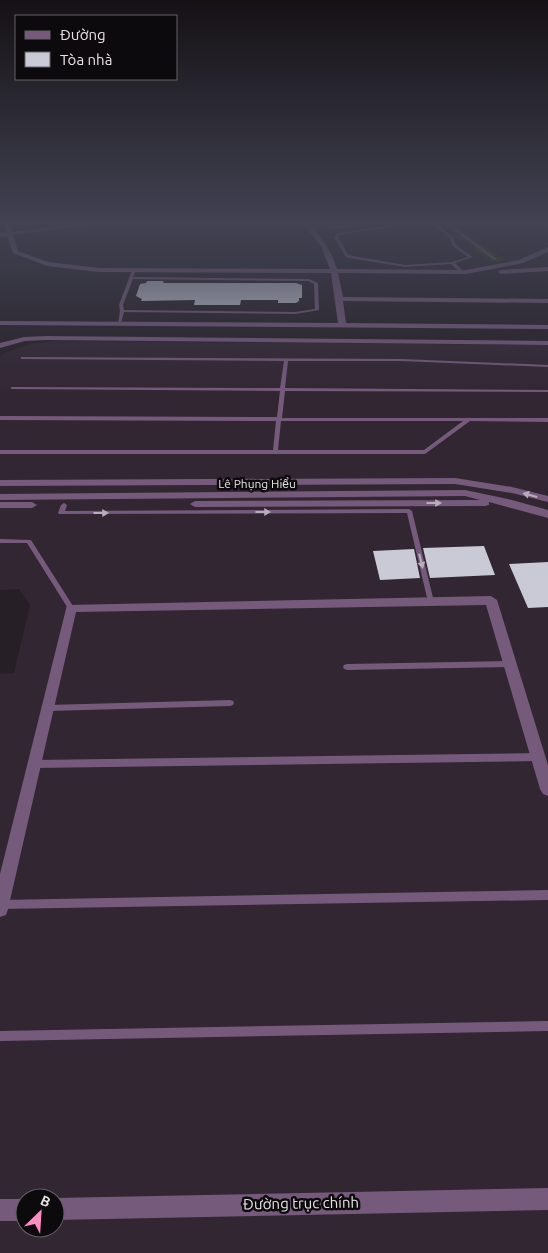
<svg xmlns="http://www.w3.org/2000/svg" width="548" height="1253" font-family="Ubuntu,sans-serif">
  <style>
    .built { fill: #322632; fill-rule: evenodd }
    .green { fill: #2e3a09 }
    .building { fill: #c9cad6 }
    .lines { fill: none; stroke-linecap: round; stroke-linejoin: round }
    .service { fill: #765a7c; fill-rule: evenodd }
    .minor { fill: #765a7c; fill-rule: evenodd }
    .oneway { fill: #baacbc }
    .labels { text-anchor: middle; dominant-baseline: central; stroke-width: 5; stroke-linejoin: round; paint-order: stroke }
    .street-label { font-size: 12px; fill: #e8e3e7; stroke: #0d0a0d }
    .near-street-label { font-size: 15px; fill: #e8e3e7; stroke: #0d0a0d }
  </style>
  <rect width="100%" height="100%" fill="#261f26"/>
  <path class="built" d="M54,341L548,345V1253H0V674L14,673L30,605L19,589L0,590V356L4,353L30,344ZM25,1198H55V1228H25Z"/>
  <path class="green" d="M436,222H450L505,260L492,263Z"/>
  <path class="building" d="M147,281H164L163,283H296L302,285V298H299V301L296,303H278V300H241L240,305H194L195,300L141,301L142,299L136,296L140,284L146,283Z
    M484,546L495,575L430,578L423,548Z
    M414,549L420,578L380,580L373,551Z
    M548,562V607L528,608L509,564Z"/>
  <g class="lines">
    <path class="service" d="M323,222H327L333,227L373,222L375,223L332,229Z
      M415,222H422L339,235L338,237L348,255L405,265L452,262L468,257L453,246L450,238L430,222H434L453,237L456,245L473,257L455,263L463,271V273H461L451,264L405,267L349,258L346,257L334,237L338,233Z
      M443,222H447L496,258V260H494Z
      M527,222L548,224V226L529,223Z
      M134,269L136,270L133,277L309,279L318,283L319,310L295,314L124,312L121,323L118,324L120,311L119,305L132,270ZM133,279L308,281L314,284L315,309L295,312L124,310L123,305Z
      M21,357L401,359L548,365V367L401,361H288L285,388L548,390V392L285,391L282,418H548V422L470,421L425,454H0V450H273L276,421L0,420V416L277,417L280,391L12,389L10,388L12,387L280,388L284,361L23,359H21ZM281,421H463L424,450H278Z
      M64,503L67,505L65,511L409,509L412,511L434,602L431,604L428,602L407,513L59,514L58,513L61,505Z
      M0,539L31,540L73,606L74,608L73,610H69L27,543H0Z
      M510,661L513,662L514,664L513,666L510,667L347,670L344,669L343,667L344,665L347,664Z
      M230,700L233,701L234,703L233,705L230,706L48,711L45,710L44,708L45,706L48,705Z
      M538,753L541,754L542,757L541,760L538,761L34,768L31,767L30,764L31,761L34,760Z
      M548,890V900L0,909V901L1,900Z
      M548,1021V1031L0,1041V1031Z"/>
    <path class="minor" d="M4,222H10L12,232L86,222H101L98,224L13,235L18,251L48,262L99,268L330,269L321,246L301,222H307C321,236 331,250 337,269L466,270L519,260L548,247V252L523,263L466,274L338,273L343,297L548,299V303L343,301L346,323L548,325V329L0,325V321L338,323L331,273L99,272L47,266L13,253L7,236L0,237V233L6,232Z
      M544,222H548V225Z
      M548,267V271L501,274L498,272L501,270Z
      M46,336L548,341V345L46,340L25,341L0,348V343L24,337Z
      M455,478L512,487L548,496V502L512,493L455,484L0,486V480Z
      M465,490L512,500L548,510V518L489,502V505L485,506L195,507L190,504L195,501L480,500L465,496L0,500V494Z
      M0,502H32L37,505L32,508H0Z
      M491,596L497,600L548,765V796L543,794L540,789L486,605L76,612L8,909L6,915L0,917V874L67,605Z
      M548,1188V1210L55,1220V1198Z
      M0,1199H25V1221H0Z"/>
  </g>
  <defs><path id="oneway-solid" d="M-6-.8H1V-3.2L6.5 0L1 3.2V.8H-6Z" transform="scale(1.25)"/></defs>
  <g class="oneway">
    <use href="#oneway-solid" transform="translate(530 495) rotate(-165)"/>
    <use href="#oneway-solid" transform="translate(434 503)"/>
    <use href="#oneway-solid" transform="translate(263 512)"/>
    <use href="#oneway-solid" transform="translate(101 513)"/>
    <use href="#oneway-solid" transform="translate(421 561) rotate(76)"/>
  </g>
  <linearGradient id="sky" x2="0" y2="1"><stop stop-color="#151115"/><stop offset="0.56" stop-color="#414252"/><stop offset="1" stop-color="#414252" stop-opacity="0"/></linearGradient>
  <rect width="548" height="397" fill="url(#sky)"/>
  <g class="labels">
    <g class="street-label">
      <text x="257" y="483">Lê Phụng Hiểu</text>
    </g>
    <g class="near-street-label">
      <text transform="translate(301 1203) rotate(-1)">Đường trục chính</text>
    </g>
  </g>
  <rect x="15" y="15" width="162" height="65" fill="#0d0a0d" stroke="#656164"/>
  <rect x="25" y="31" width="25" height="8" fill="#765a7c" stroke="#656164"/>
  <text x="60" y="40" font-size="15" fill="#e8e3e7">Đường</text>
  <rect x="25" y="52" width="25" height="15" fill="#c9cad6" stroke="#656164"/>
  <text x="60" y="65" font-size="15" fill="#e8e3e7">Tòa nhà</text>
  <g transform="translate(40 1213) rotate(25)"><circle r="24" fill="#0d0a0d" stroke="#656164"/>
  <path d="M0-4L9 19L0 12L-9 19Z" fill="#fc8fc2"/>
  <text y="-8" font-size="14" font-weight="bold" text-anchor="middle" fill="#e8e3e7">B</text>
  </g>
</svg>
